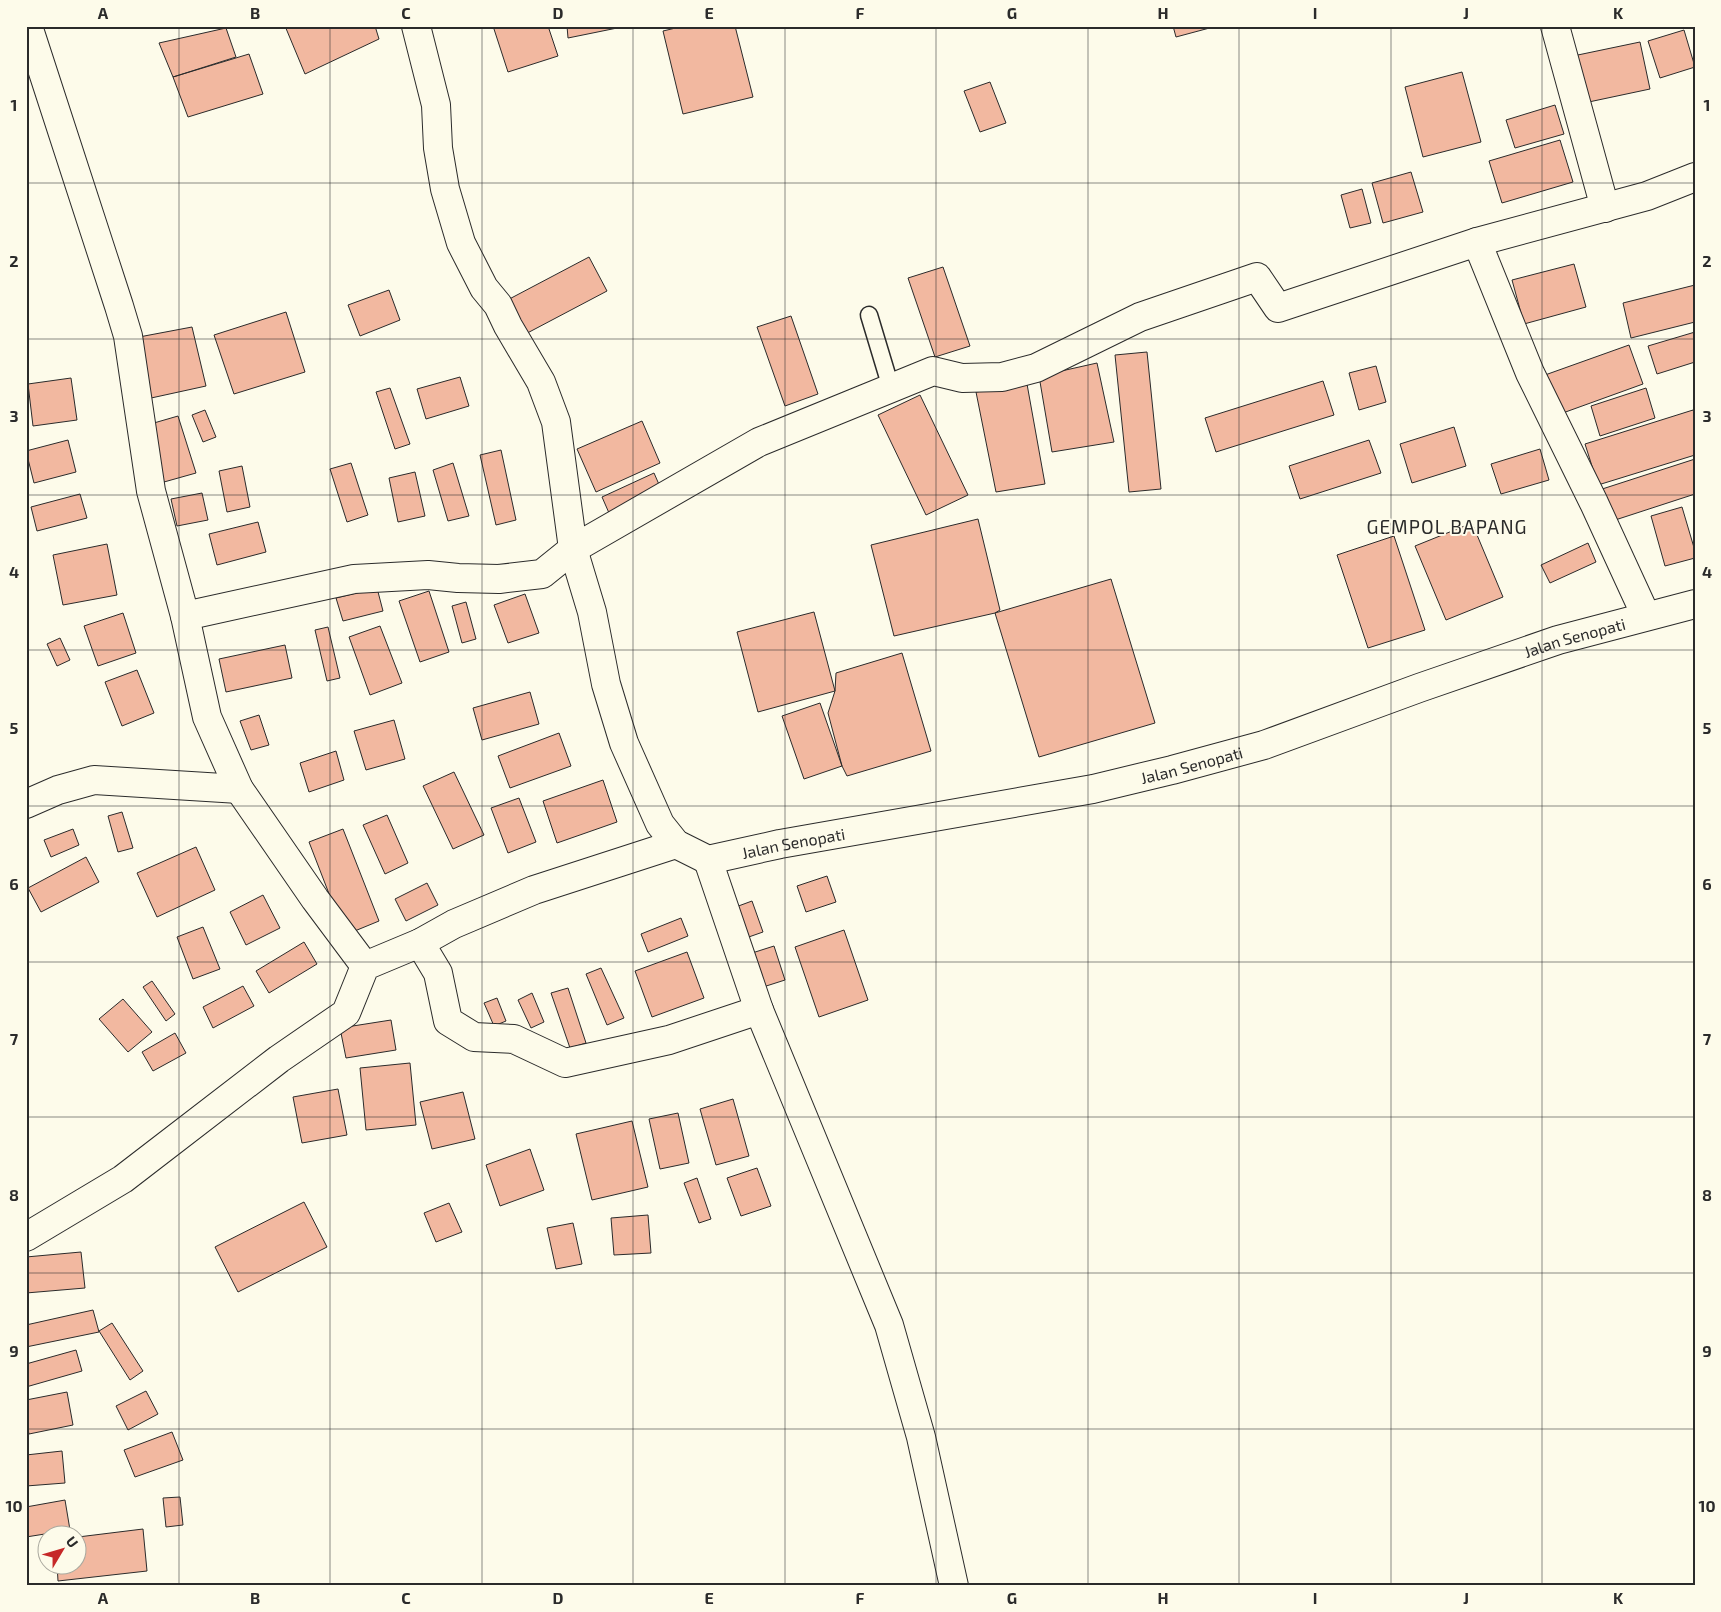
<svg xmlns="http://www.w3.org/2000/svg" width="1721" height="1612" font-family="'Exo 2',sans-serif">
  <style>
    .building { fill: #f2b8a0; stroke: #2b2b2b }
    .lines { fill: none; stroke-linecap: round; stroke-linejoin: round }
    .lane-casing { stroke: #2b2b2b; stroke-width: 19 }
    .street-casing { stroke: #2b2b2b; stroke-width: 30 }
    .lane { stroke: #fdfbea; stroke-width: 16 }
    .street { stroke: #fdfbea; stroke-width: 28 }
    .grid { fill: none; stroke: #2b2b2b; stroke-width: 1; stroke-opacity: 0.55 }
    .labels { text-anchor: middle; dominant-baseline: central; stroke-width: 4; stroke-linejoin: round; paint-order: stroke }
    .street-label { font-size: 16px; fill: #2b2b2b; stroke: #fdfbea }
    .quarter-label { font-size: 19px; letter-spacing: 1px; fill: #2b2b2b; stroke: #fdfbea }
    .neatline { fill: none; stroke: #2b2b2b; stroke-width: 2 }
    .grid-label { font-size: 16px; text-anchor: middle; font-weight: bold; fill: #2b2b2b }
  </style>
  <rect width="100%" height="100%" fill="#fdfbea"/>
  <path class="building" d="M285,26H375L379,39L305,74Z
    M493,26H548L558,56L508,72Z
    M567,26H627L568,38Z
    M684,26H735L753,97L683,114L663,31Z
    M1173,26H1217L1176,37Z
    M226,28L236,57L173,77L159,43Z
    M1684,30L1695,67L1660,78L1648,41Z
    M1640,42L1650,89L1584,103L1573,56Z
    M249,54L263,94L188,117L173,77Z
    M1462,72L1481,142L1423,157L1405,87Z
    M990,82L1006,123L980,132L964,91Z
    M1555,105L1564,134L1515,148L1506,120Z
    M1560,140L1573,182L1502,203L1489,161Z
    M1411,172L1423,212L1383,223L1372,183Z
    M1362,189L1371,223L1350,228L1341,195Z
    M589,257L607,291L516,339L498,305Z
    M1574,264L1586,307L1524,324L1512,280Z
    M943,267L970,346L935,357L908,278Z
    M1695,285V322L1631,338L1623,303Z
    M389,290L400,320L360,336L348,305Z
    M286,312L305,372L234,394L214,335Z
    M791,316L818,394L785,406L757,327Z
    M192,327L206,386L142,400L139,337Z
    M1695,332V362L1657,374L1648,346Z
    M1629,345L1643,384L1560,414L1545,375Z
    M1147,352L1161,489L1129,492L1115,355Z
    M1097,363L1114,442L1052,452L1039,376Z
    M1376,366L1386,402L1359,410L1349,373Z
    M460,377L469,406L426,419L417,389Z
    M71,378L77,420L33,426L28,384Z
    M1323,381L1334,415L1216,452L1205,418Z
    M1027,384L1045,484L996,492L976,392Z
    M390,388L410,444L395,449L376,392Z
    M1646,388L1655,418L1600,436L1591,406Z
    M920,395L968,495L926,515L878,415Z
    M205,410L216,437L203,442L192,415Z
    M1693,410L1695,416V455L1598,485L1585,444Z
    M178,416L196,473L164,482L147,425Z
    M642,421L660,463L596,492L577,449Z
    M1454,427L1466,466L1412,483L1400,444Z
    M68,440L76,472L34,483L26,451Z
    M1369,440L1381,473L1300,499L1289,466Z
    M1540,449L1549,480L1501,494L1491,464Z
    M501,450L516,520L496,525L480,455Z
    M1695,459V494L1606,523L1596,491Z
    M351,463L368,515L347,522L330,469Z
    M453,463L469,516L448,521L433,470Z
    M242,466L250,507L227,512L219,471Z
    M415,472L425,516L398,522L389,478Z
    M654,473L661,489L609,513L602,497Z
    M202,493L208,520L177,526L171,499Z
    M80,494L87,518L37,531L31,507Z
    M1682,507L1695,551V558L1665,566L1651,516Z
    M978,519L1000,610L995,613L894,636L871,545Z
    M258,522L266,552L217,565L209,534Z
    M1472,523L1503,597L1446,620L1415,546Z
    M1394,536L1425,630L1368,648L1337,555Z
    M1588,543L1596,562L1550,583L1541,565Z
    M107,544L117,595L63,605L53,555Z
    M1111,579L1155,723L1039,757L995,613Z
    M377,588L383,611L343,621L336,598Z
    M429,591L449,652L420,662L399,601Z
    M525,594L539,633L508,643L494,605Z
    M466,602L476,639L462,643L452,606Z
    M814,612L835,691L758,712L737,632Z
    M123,613L136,653L98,666L84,626Z
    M380,626L402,683L370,695L349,637Z
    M328,627L340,678L327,681L315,630Z
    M60,638L70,660L57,666L47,644Z
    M285,645L292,678L226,692L219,659Z
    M902,653L931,751L847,776L842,766L828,713L835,691L836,673Z
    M137,670L154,713L122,726L105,682Z
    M530,692L539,724L482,740L473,708Z
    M820,703L842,766L804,779L782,716Z
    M259,715L269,745L251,750L240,721Z
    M394,720L405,759L366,770L354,731Z
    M559,733L571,766L510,788L498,756Z
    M336,751L344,780L309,792L300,763Z
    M454,772L484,835L453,849L423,786Z
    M603,780L617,822L557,843L543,801Z
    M519,798L536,842L508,853L491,808Z
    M122,812L133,848L118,852L108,816Z
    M387,815L408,863L385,874L363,825Z
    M73,829L79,845L51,857L44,840Z
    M343,829L379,921L345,935L309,842Z
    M196,847L215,890L157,917L137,873Z
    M86,857L99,882L41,912L28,888Z
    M827,876L836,902L806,912L797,886Z
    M427,883L438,905L406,921L395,899Z
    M263,895L280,928L246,945L230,912Z
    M752,901L763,932L743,939L733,908Z
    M681,918L688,936L648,952L641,934Z
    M203,927L220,969L193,979L177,937Z
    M844,930L868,1000L819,1017L795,947Z
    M304,942L317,964L269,993L256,971Z
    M774,946L785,980L760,988L749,954Z
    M687,952L704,998L652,1017L635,971Z
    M601,968L624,1018L607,1025L586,974Z
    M152,981L175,1014L166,1021L143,987Z
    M243,986L254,1006L213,1028L203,1007Z
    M568,988L586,1043L570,1048L551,993Z
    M532,993L544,1022L531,1028L518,1000Z
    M497,998L506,1021L494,1026L484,1003Z
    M123,999L152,1032L128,1052L99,1019Z
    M391,1020L396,1050L346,1058L340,1028Z
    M175,1033L186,1053L153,1071L142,1052Z
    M410,1063L416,1125L366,1130L360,1068Z
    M338,1089L347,1135L302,1143L293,1097Z
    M463,1092L475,1139L432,1149L420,1102Z
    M733,1099L749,1156L716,1165L700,1109Z
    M678,1113L689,1163L660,1169L649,1119Z
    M632,1121L648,1187L592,1200L576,1134Z
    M530,1149L544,1190L500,1206L486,1165Z
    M757,1168L771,1206L741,1216L727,1178Z
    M697,1178L711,1219L699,1223L684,1183Z
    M304,1202L327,1247L238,1292L215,1247Z
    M449,1203L462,1232L436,1242L424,1213Z
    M648,1215L651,1253L614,1255L611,1218Z
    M573,1223L582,1264L556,1269L547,1228Z
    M81,1252L85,1288L26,1293V1257Z
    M93,1310L99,1332L26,1347V1325Z
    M112,1323L143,1371L130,1380L99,1331Z
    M76,1350L82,1371L26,1387V1364Z
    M146,1391L158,1414L128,1430L116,1406Z
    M67,1392L73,1425L29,1434L26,1421V1400Z
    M172,1432L183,1460L135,1477L124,1450Z
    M62,1451L65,1483L26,1486V1455Z
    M180,1497L183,1525L166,1527L163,1498Z
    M65,1500L70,1530L26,1537V1507Z
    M143,1529L147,1571L58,1581L57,1564H78V1537Z"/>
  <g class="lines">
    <g class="lane-casing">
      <path id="lane" d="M869,315L891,388"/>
    </g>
    <g class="street-casing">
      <g id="street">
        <path d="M28,26L119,306L128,336L151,491L185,616L207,717L239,789L315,899L365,966"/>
        <path id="s1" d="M416,26L436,105L438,148L445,189L461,243L484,288L498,305L508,326L541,382L556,422L573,549L592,612L606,684L624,743L660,824L676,844L708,860L780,844L1093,789L1172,770L1264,745L1419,688L1558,640L1695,604"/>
        <path d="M1555,26L1605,208"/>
        <path d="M1477,242L1530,373L1594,503L1646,616"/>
        <path d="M185,616L354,579L428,575L458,578L499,579L542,574L573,549L759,442L933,371L962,378L1002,377L1036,368L1140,317L1257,277L1278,308L1477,242L1647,196L1695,177"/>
        <path d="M26,804L58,790L94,780L239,789"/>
        <path d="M708,860L759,1010L889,1325L921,1437L954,1586"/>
        <path d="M420,943L438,973L448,1021L474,1037L514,1039L565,1063L669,1040L759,1010"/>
        <path d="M26,1237L123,1179L279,1059L346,1013L365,966L420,943L454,924L534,890L676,844"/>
      </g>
    </g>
    <use href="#lane" class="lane"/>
    <use href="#street" class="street"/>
  </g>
  <path class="grid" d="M179,26V1586M330,26V1586M482,26V1586M633,26V1586M785,26V1586M936,26V1586M1088,26V1586M1239,26V1586M1391,26V1586M1542,26V1586M26,183H1695M26,339H1695M26,495H1695M26,650H1695M26,806H1695M26,962H1695M26,1117H1695M26,1273H1695M26,1429H1695"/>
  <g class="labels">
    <g class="street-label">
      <text stroke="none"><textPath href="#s1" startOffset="1802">Jalan Senopati</textPath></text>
      <text stroke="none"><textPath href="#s1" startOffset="1398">Jalan Senopati</textPath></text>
      <text stroke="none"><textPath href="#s1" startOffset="992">Jalan Senopati</textPath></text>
    </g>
    <g class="quarter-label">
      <text x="1447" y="526">GEMPOL BAPANG</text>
    </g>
  </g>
  <rect width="1721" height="1612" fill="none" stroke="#fdfbea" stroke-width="55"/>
  <g transform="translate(62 1550) rotate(52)"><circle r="24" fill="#fdfbea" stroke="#a9a89e"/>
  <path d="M0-4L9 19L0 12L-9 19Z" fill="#c62828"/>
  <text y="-8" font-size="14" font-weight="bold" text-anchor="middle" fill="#2b2b2b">U</text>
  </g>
  <rect x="28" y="28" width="1666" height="1556" class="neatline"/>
  <g class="grid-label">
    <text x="103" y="19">A</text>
    <text x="255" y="19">B</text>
    <text x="406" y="19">C</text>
    <text x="558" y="19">D</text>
    <text x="709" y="19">E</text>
    <text x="860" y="19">F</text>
    <text x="1012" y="19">G</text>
    <text x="1163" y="19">H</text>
    <text x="1315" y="19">I</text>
    <text x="1466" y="19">J</text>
    <text x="1618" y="19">K</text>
    <text x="14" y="111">1</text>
    <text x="1707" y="111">1</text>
    <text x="14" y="267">2</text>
    <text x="1707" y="267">2</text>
    <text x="14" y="422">3</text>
    <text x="1707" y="422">3</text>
    <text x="14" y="578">4</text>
    <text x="1707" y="578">4</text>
    <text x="14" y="734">5</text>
    <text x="1707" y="734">5</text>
    <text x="14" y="890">6</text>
    <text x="1707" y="890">6</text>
    <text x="14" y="1045">7</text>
    <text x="1707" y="1045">7</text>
    <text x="14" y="1201">8</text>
    <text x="1707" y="1201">8</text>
    <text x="14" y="1357">9</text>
    <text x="1707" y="1357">9</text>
    <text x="14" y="1512">10</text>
    <text x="1707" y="1512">10</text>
    <text x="103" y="1604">A</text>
    <text x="255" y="1604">B</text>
    <text x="406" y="1604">C</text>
    <text x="558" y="1604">D</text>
    <text x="709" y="1604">E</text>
    <text x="860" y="1604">F</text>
    <text x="1012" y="1604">G</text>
    <text x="1163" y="1604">H</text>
    <text x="1315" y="1604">I</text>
    <text x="1466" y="1604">J</text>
    <text x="1618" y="1604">K</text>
  </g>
</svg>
